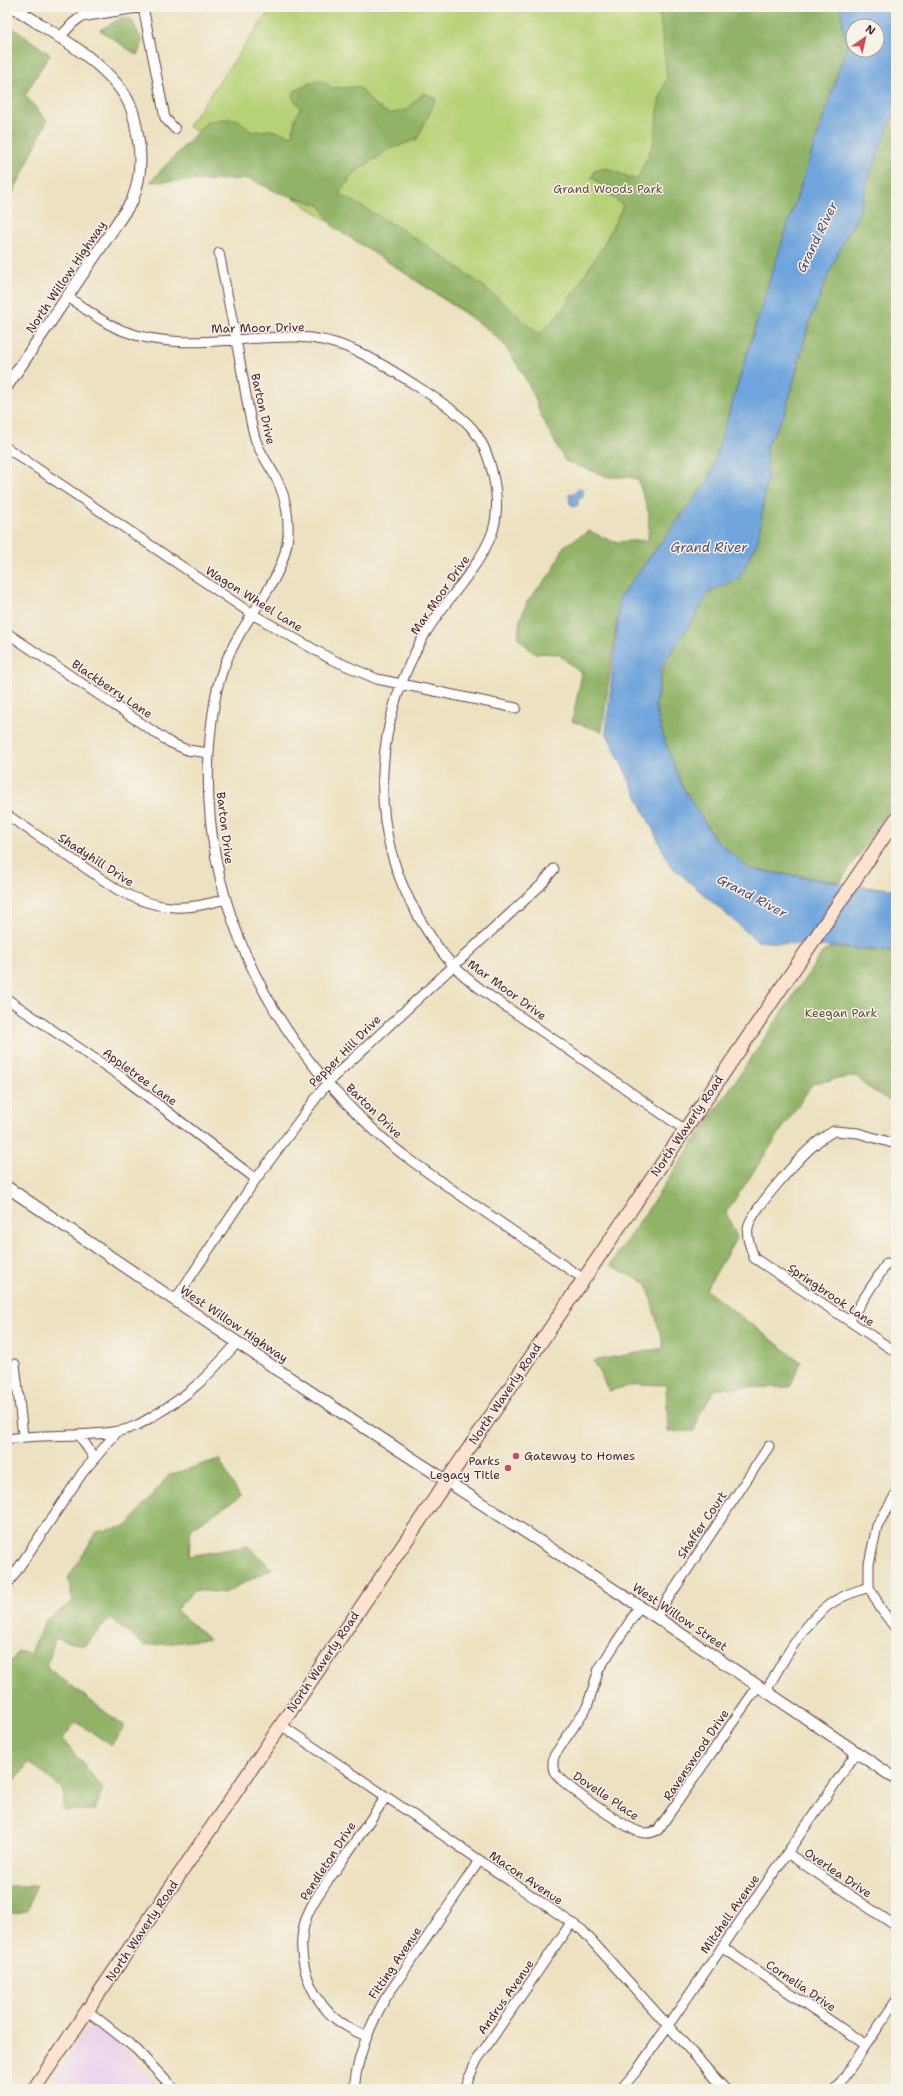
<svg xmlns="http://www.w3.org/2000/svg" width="903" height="2096" font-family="'Shantell Sans',sans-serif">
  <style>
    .built { fill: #ead1ec }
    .green { fill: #b7d176; stroke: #807850 }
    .forest { fill: #91b367; stroke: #6e6949 }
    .water { fill: #70a4dc; stroke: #5d6284; fill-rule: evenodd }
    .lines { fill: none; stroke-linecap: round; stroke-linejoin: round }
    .minor-casing { stroke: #623c42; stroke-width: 11 }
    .tertiary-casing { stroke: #623c42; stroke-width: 13 }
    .secondary-casing { stroke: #623c42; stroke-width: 15 }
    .minor { stroke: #fff; stroke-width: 9 }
    .tertiary { stroke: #fff; stroke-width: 11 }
    .secondary { stroke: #fde4d1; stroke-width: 13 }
    .poi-dot { fill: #d1495b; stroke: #f7f3e8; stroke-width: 1.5 }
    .labels { text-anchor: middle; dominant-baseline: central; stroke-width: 3; stroke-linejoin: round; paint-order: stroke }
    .park-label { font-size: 12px; fill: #654c3e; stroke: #f7f3e8 }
    .street-label { font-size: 12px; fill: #4a1f2b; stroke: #f7f3e8 }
    .poi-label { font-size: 12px; fill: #4a1f2b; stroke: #f7f3e8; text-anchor: start }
    .water-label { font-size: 13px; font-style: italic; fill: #574e69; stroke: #f7f3e8 }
  </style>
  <rect width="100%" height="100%" fill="#f7f3e8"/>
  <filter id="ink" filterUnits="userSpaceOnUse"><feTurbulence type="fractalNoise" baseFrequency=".025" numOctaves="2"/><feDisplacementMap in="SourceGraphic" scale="8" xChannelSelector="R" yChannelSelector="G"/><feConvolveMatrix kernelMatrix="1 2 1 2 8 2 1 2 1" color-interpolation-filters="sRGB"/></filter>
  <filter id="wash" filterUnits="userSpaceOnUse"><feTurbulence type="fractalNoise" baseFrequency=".012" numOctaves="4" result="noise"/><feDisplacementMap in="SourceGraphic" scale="16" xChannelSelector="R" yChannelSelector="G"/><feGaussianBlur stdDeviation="0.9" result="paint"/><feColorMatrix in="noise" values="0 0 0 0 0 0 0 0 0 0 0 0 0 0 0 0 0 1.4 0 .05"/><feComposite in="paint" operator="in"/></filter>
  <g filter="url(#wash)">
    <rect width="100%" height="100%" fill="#ece2c1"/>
    <path class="built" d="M92,2027L97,2028L124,2048L163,2089H47L84,2031Z"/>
    <path class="green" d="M272,7H840L709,479L188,126Z"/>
    <path class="forest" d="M642,7H840L847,46L768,285L709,479L620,597L602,732L572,721L582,674L558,654L534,653L518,638L520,620L528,600L552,572L564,546L589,531L614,542L648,540L649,514L638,480L631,477H609L565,461L540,414L534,395L522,372L502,342L470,315L332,226L320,205L277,192L250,179L150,182L206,123L219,119H237L252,132L271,130L292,136L295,119L301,107L292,98L295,91L319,79L333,88L359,87L374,104L389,114L406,110L424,93L436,99L417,139L388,150L354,173L339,194C409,231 483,280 539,335L563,309L603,246L623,206L592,177L594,171L606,168L637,180L654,142L659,102L667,77L660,16L651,9Z
      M122,17L131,19L143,43L137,55L100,30Z
      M7,24L50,54L25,95L47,121L13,193L7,197Z
      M896,108V800L840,882L750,869L715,839L682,786L664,739L655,707L665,661L695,617L709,592L739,578L767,479L766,447L785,413L809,323L836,257L858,214L871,171Z
      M832,947L896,952V1105L866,1086L856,1076L813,1083L726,1213L737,1237L706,1290L801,1362L790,1387L716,1388L700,1414L694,1431L668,1432L666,1385L637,1384L609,1391L593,1361L664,1348L647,1284L610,1265L823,952Z
      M219,1459L240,1497L191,1528L189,1556L248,1546L272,1569L224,1593L194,1590L176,1610L209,1639L145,1646L110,1618L85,1646L55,1638L47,1667L125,1727L111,1745L76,1722L62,1739L103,1788L95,1810L64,1811V1790L29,1762L7,1791V1667L19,1651L29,1654L46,1620L73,1602L68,1578L97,1532L127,1526L169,1475Z
      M7,1886H36L28,1911L7,1914Z"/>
    <path class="water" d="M840,7H896V108L871,171L858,214L836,257L809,323L785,413L766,447L767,479L758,541L739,578L709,592L695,617L662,666L655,706L664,739L682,786L715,839L750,869L866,887L896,889V952L757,941L670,865L606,732L620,597L709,479L768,285L847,46ZM853,26H877V50H853Z
      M580,488L583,490V497L578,499V505L573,507L570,504L569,494L574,493Z"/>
  </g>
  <g filter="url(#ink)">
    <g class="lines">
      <g class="minor-casing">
        <path id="minor" d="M143,7L165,118L175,129
          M59,38L73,23L81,17L143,7
          M219,253C227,293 235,333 242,373C246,394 249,417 255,438C259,452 268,463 275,476C285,494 289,514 288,535C285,575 257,603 238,637C226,658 217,682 214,706C188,870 254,1021 375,1131C402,1156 433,1176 463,1197C503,1224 543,1252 584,1279
          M68,297C86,309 104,324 124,331C178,352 239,336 295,337C341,337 378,361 415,385C434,397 453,409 468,424C492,448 504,504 491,536C476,572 445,600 425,634C374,722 366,827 418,916C428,933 439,951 453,965C477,990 509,1008 537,1028C586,1062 635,1095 684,1129
          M7,448L252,614L331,659L377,679L516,708
          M7,633L169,742L187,750L209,753
          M7,815L118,890C156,910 184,912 225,899
          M7,999L126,1080L256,1179
          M896,1144L858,1133L834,1131C827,1135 820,1139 814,1145C800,1157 750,1212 748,1228C746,1238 751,1248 754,1258L896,1352
          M175,1300L256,1179L328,1082L541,885L554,869
          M849,1321L887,1263
          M15,1364L23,1436
          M79,1434L94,1458
          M7,1439C44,1433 83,1438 119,1431C132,1429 142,1423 153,1416C190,1395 209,1375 237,1343
          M896,1494L877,1526L869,1564V1587L881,1609L896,1629
          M7,1585L83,1472L118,1431
          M640,1606L599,1669L587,1707L554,1756C553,1761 552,1767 554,1771C559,1783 626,1828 640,1832C646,1834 652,1833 658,1830L758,1686
          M656,1617L769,1446
          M766,1691C782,1662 806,1618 835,1601C845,1594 858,1591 869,1587
          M281,1725L582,1930L725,2089
          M787,1853L896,1926
          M722,1947L866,2045
          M88,2011L136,2049L174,2089
          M366,2036C354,2031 342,2025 332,2016C306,1990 294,1951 307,1916C314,1898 327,1882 338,1867C354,1843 370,1820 386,1797
          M354,2089C357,2057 369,2027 385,1999L479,1861
          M466,2089L468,2080L477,2060L571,1923
          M621,2089L638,2069L857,1752
          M836,2089L896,2001"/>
      </g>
      <g class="tertiary-casing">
        <path id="tertiary" d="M7,386L132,201C140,181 142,160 138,138C136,126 135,114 129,103C110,63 49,31 13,7
          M7,1187L333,1407L656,1617L896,1779"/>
      </g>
      <g class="secondary-casing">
        <path id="secondary" d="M34,2089L896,819"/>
      </g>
      <use href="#minor" class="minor"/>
      <use href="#tertiary" class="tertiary"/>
      <use href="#secondary" class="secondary"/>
    </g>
  </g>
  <g class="poi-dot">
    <circle cx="516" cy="1456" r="4"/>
    <circle cx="508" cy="1468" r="4"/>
  </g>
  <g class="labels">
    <g class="park-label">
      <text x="608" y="189">Grand Woods Park</text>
      <text x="841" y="1013">Keegan Park</text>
    </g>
    <g class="street-label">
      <text transform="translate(66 277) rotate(-56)">North Willow Highway</text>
      <text transform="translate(258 328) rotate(-1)">Mar Moor Drive</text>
      <text transform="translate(263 409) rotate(77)">Barton Drive</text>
      <text transform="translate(440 595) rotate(-55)">Mar Moor Drive</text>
      <text transform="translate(254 599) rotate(32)">Wagon Wheel Lane</text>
      <text transform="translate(112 689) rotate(34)">Blackberry Lane</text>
      <text transform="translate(225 828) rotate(83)">Barton Drive</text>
      <text transform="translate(96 860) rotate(33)">Shadyhill Drive</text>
      <text transform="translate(507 990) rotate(36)">Mar Moor Drive</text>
      <text transform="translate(345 1051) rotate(-45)">Pepper Hill Drive</text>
      <text transform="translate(140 1077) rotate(36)">Appletree Lane</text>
      <text transform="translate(374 1111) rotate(44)">Barton Drive</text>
      <text transform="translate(687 1126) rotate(-56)">North Waverly Road</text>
      <text transform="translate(831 1295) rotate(34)">Springbrook Lane</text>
      <text transform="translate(234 1324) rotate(34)">West Willow Highway</text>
      <text transform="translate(505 1394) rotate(-56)">North Waverly Road</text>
      <text transform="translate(702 1525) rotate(-56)">Shaffer Court</text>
      <text transform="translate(680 1617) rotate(34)">West Willow Street</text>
      <text transform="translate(323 1662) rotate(-56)">North Waverly Road</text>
      <text transform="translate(696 1755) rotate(-56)">Ravenswood Drive</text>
      <text transform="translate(606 1796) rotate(34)">Dovelle Place</text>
      <text transform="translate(328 1861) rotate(-57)">Pendleton Drive</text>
      <text transform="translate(838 1873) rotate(34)">Overlea Drive</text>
      <text transform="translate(526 1878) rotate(34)">Macon Avenue</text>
      <text transform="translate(730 1914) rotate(-55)">Mitchell Avenue</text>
      <text transform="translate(142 1931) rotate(-56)">North Waverly Road</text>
      <text transform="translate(395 1963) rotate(-56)">Fitting Avenue</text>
      <text transform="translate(801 1986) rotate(34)">Cornelia Drive</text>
      <text transform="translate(506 1997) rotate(-55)">Andrus Avenue</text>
    </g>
    <g class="poi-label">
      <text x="524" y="1456">Gateway to Homes</text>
      <text x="500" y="1461" text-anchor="end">Parks<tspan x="500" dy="14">Legacy Title</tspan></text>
    </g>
    <g class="water-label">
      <text transform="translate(817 237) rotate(-64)">Grand River</text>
      <text x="709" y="547">Grand River</text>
      <text transform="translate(752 896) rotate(28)">Grand River</text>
    </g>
  </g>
  <rect width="903" height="2096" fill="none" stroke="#f7f3e8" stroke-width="24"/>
  <g transform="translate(865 38) rotate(34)"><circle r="19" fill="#f7f3e8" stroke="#b29e9c"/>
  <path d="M0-3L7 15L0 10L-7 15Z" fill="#d1495b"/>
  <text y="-6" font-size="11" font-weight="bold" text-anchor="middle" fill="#4a1f2b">N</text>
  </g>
</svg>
